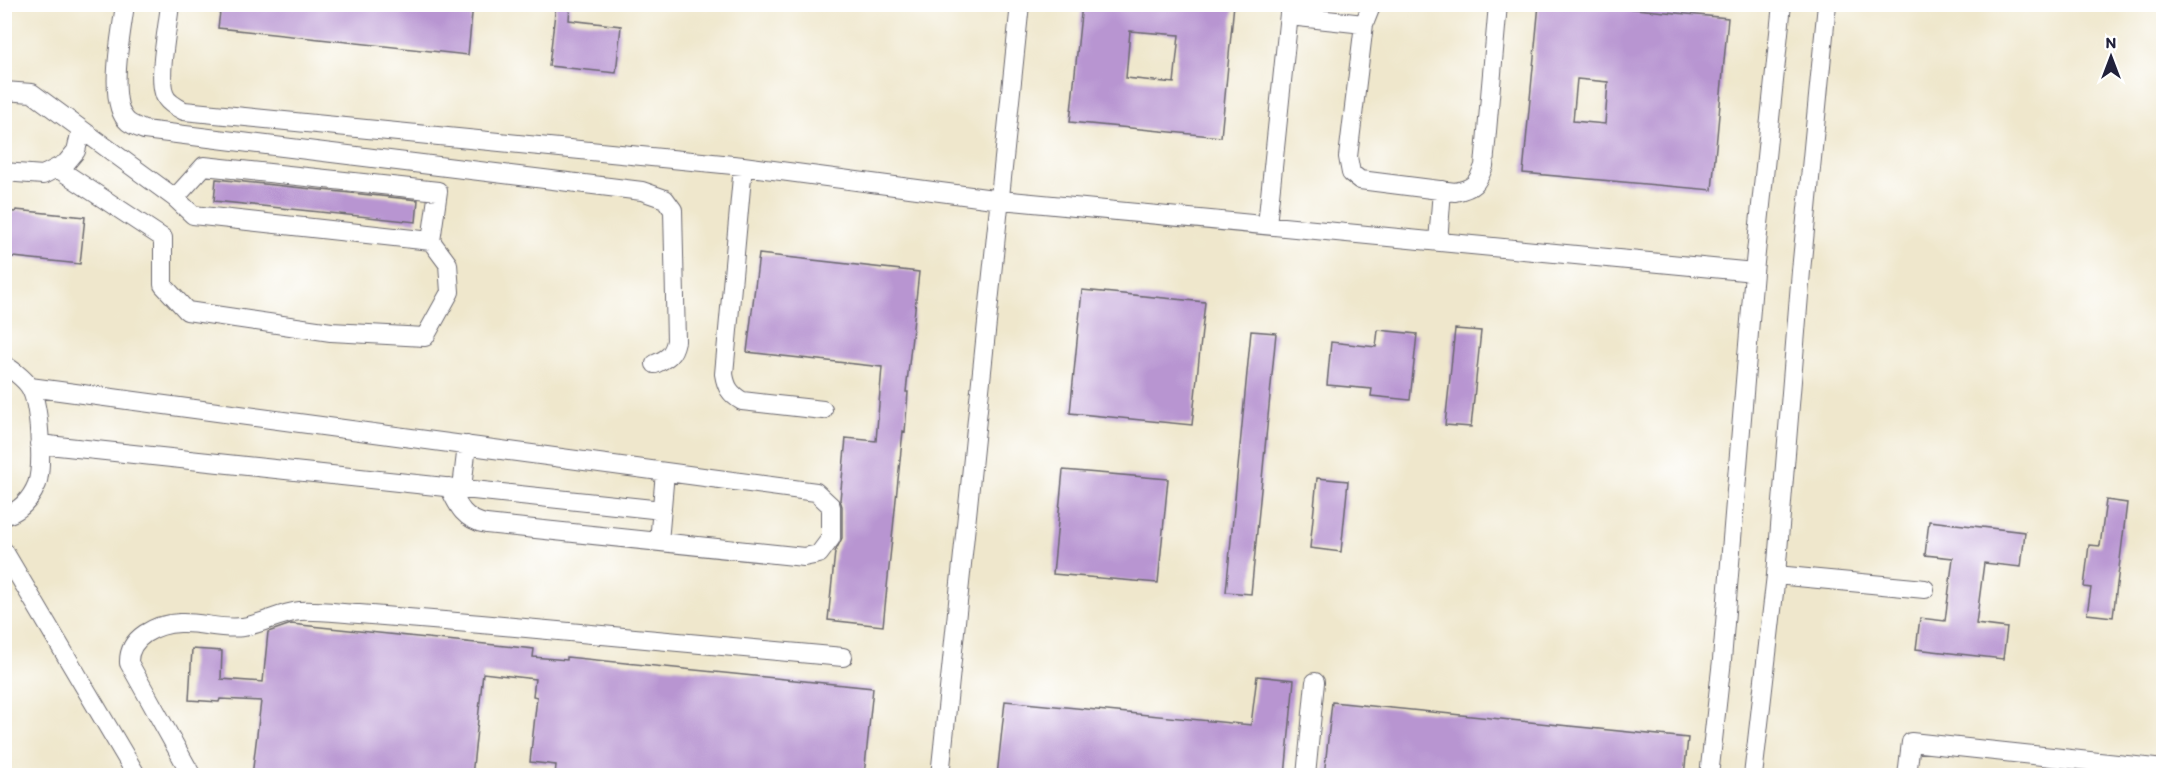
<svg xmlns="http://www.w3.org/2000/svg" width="2168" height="780" font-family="Itim,sans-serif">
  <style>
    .building { fill: #b895d1; fill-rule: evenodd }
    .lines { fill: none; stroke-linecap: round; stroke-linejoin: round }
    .minor-casing { stroke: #6a676e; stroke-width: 20 }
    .minor { stroke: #fff; stroke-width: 18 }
  </style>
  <rect width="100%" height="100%" fill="#fff"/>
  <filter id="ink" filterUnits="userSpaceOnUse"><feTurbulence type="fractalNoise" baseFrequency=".0167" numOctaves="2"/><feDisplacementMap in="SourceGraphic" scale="12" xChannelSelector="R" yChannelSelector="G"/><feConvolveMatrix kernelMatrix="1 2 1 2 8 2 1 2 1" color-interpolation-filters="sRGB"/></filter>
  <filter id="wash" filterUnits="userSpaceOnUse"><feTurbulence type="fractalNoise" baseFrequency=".008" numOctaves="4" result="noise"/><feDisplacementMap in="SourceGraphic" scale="24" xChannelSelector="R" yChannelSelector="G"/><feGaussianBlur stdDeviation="1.35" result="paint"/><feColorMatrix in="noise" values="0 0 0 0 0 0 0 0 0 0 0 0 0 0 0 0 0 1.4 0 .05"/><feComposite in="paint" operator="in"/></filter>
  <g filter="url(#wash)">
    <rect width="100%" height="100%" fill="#efe7cc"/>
    <g id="blocks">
      <path class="building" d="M221,4H473L468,55L218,28Z
        M556,4H570L569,20L621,26L616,73L549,66Z
        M1082,4H1234L1221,137L1070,122ZM1130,31L1179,35L1174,83L1126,78Z
        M1539,4H1583L1728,18L1712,190L1523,173ZM1577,79L1608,82L1605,124L1573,121Z
        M216,179L418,200L416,222L214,201Z
        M16,210L85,217L80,264L4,256V211L15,212Z
        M759,254L919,272L906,392H908L905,432L903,431L883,626L828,620L835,552L842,538V506L840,500L846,438L876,441L882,367L747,352Z
        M1082,290L1205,302L1192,425L1070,413Z
        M1455,329L1481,331L1471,427L1445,425Z
        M1378,330L1417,334L1410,400L1371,396L1372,389L1327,385L1331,342L1376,347Z
        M1251,331L1276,333L1251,594L1226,592Z
        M1063,470L1168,479L1158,583L1053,574Z
        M1317,478L1348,481L1341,552L1310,548Z
        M2106,500L2127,503L2113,617L2087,614L2091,588L2084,587L2089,545L2100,546Z
        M1929,521L2025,532L2021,567L1984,563L1976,624L2007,628L2003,659L1916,649L1920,618L1945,621L1953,558L1925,555Z
        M291,624L534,649L533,657L567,660V657L873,688L864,776H555L556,765L530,762L537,697L533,696L535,679L483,673L472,776H252L261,701L220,699L219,702L189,700L192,649L222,651L221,679L263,682L268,632Z
        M1257,676L1294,680L1285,776H997L1005,701L1251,725Z
        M1332,702L1688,738L1684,776H1324Z"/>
    </g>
  </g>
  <g filter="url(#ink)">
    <use href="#blocks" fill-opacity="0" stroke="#6a676e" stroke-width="1.5"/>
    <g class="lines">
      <g class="minor-casing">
        <path id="minor" d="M125,4C122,31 106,103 128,122C132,125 139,128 144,130L642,191L665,199L673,210L676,341C673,355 668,358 655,364
          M170,4C168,27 158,73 164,93C166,102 176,107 184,111L743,166L1001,200L1754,272
          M1372,4L1364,24L1348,157L1351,173L1360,180L1455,192C1474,188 1477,184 1484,166L1498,4
          M1289,16L1364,24
          M4,91L32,93L175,198L193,215L431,241
          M743,166L724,374C726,387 730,394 742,401L823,410
          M57,168L163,238V285L187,311L331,332L425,337L450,292L448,264L431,241L438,191L204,166L175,198
          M4,172L43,175L66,163L76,151L81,130
          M1267,225L1290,4
          M1438,242L1442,190
          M4,365C12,369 24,379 29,386C40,402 43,466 37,484C31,499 20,511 4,516
          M30,387L816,492L831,506V538L819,554L804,557L486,524C464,520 458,506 449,487
          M39,444L662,510
          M462,488L467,445
          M659,542L665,472
          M4,551L137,776
          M1776,575L1925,589
          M192,776L129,663C128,637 156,624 180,623C201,622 221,630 243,627C262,624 280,613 300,611C319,610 340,613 359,614C400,617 440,621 481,624C602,635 722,646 843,657
          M940,776L1020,4
          M1306,776L1315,682
          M1709,776L1722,660L1754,272L1782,4
          M1753,776L1776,575L1801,271L1827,4
          M1907,776L1911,742L2164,769"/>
      </g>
      <use href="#minor" class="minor"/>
    </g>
  </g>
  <rect width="2168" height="780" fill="none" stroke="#fff" stroke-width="24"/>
  <g transform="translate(2111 57)" stroke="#ffffff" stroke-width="4.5" paint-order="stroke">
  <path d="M0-4.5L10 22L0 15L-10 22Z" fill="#22223b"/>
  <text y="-9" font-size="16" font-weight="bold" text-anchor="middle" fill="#22223b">N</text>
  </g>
</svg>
